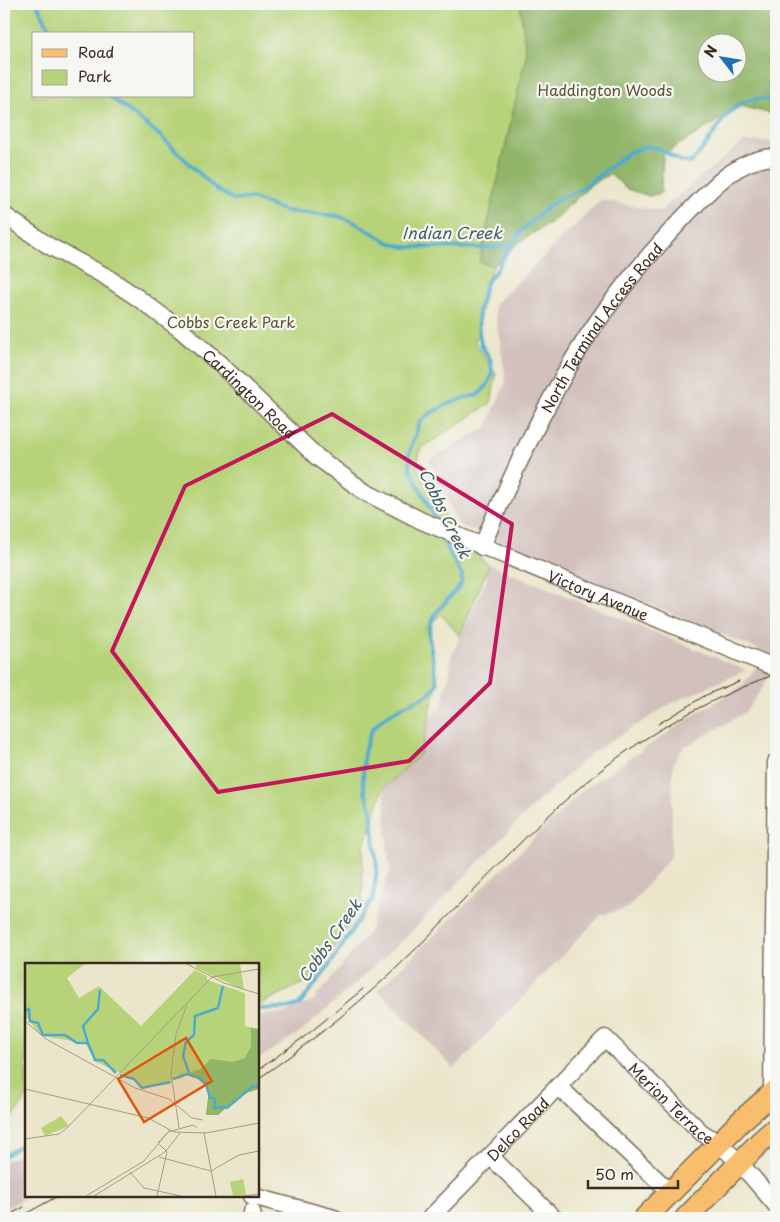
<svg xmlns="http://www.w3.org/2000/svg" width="780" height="1222" font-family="'Playpen Sans',sans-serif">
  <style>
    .industrial { fill: #d1c0bc }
    .green { fill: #b7d379; stroke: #797e4c; fill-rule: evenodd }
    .forest { fill: #91b569; stroke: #667044; fill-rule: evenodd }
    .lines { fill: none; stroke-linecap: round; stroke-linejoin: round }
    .stream { stroke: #4caacb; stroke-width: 4 }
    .minor-casing { stroke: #796c5b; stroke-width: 19 }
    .major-casing { stroke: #796c5b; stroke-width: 24 }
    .minor { stroke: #fff; stroke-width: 16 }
    .major { stroke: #f9be6d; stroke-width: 21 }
    .tram { stroke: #3b2a1e; stroke-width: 1 }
    .minor-bridge-casing { stroke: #796c5b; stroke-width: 19; stroke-linecap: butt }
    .minor-bridge { stroke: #fff; stroke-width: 16 }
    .marked { fill: none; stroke: #c2185b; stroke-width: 4; stroke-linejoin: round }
    .labels { text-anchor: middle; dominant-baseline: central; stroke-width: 4.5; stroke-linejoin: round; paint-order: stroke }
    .park-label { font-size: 15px; fill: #5a5435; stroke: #f6f6f2 }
    .street-label { font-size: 15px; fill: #3b2a1e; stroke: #f6f6f2 }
    .water-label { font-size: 16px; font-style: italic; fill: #425d63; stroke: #f6f6f2 }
    .inset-river { fill: none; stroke: #4caacb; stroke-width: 2.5 }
    .inset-road { fill: none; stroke: #a59b86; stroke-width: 1 }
    .view { fill: #df570d; fill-opacity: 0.15; stroke: #df570d; stroke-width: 2.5 }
    .inset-edge { fill: none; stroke: #3b2a1e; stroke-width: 2.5 }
  </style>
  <rect width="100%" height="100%" fill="#f6f6f2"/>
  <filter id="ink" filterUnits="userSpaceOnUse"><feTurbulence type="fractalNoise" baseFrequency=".02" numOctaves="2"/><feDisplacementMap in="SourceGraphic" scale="10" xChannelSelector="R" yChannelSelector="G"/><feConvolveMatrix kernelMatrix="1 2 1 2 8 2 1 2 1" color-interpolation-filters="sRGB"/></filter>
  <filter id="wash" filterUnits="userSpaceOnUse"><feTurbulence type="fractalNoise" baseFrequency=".0096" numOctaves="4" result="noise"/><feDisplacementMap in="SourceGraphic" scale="20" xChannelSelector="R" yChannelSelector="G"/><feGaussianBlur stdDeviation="1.12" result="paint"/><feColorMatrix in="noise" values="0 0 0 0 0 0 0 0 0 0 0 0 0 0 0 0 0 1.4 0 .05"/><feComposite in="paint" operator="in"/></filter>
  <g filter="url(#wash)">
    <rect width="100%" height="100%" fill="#ebe6cb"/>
    <path class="industrial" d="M776,141V663L761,690L745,712L693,743L684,746L673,763L671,856L628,908L601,915L454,1069L378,990L583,790L700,711L741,687L767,653L458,524L429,460L486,428L506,381L494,305L601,200L660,211L743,142Z
      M483,562L746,670L672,703L593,752L531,808L401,942L302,1031L258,1059V1016L286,1013L314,1000L369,932L390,870L386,829L384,777L390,749L441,708L450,671L451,657L487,580Z
      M26,1152V1196H28L4,1210V1161Z"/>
    <path class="green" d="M4,4H776V115L741,106L663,155L661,193L649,196L627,189L610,174L593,183L551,222L518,243L493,266L487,280L475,342L496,374L491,403L420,449L417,467L458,539L489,565L460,636L441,614L427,627L437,684L420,754L383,789L363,848L362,903L316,977L258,1005V964H26V1099L4,1129ZM34,34H194V96H34ZM708,42H738V72H708Z"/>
    <path class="forest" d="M520,4H776V115L741,106L663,155L661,193L649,196L627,189L610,174L593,183L551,222L518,243L493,266L479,262L526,55ZM708,42H738V72H708Z"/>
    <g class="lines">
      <path class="stream" d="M37,4L52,34
        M109,96L157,133L217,190L235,200L251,198L285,211L338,216L354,222L388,242L405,247L491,248L511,245
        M437,522L410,469L409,454L420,421L431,413L448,404L464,398L478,395L487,386L492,375L491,361L481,344L479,332L478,311L486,283L495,272L511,245L525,227L555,201L581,189L628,153L646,146L658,148L680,161L690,163C721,137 722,90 776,100
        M258,1009L289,1008L300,1004L331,963L373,898L377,868L371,808L365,792L363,780L364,752L372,729L382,719L403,706L426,696L433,690L437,683L429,638L431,624L435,614L461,584L462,575L450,554L442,536
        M4,1156L26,1142"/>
    </g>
  </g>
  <g filter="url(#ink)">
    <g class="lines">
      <g class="minor-casing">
        <g id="minor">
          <path id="s1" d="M4,215L49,246L105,276L138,298L181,330L220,364L317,457L365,492L422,521L740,653"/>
          <path id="s2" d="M482,547C504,492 529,438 558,386C570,364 583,342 597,322C623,285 653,250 684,217C710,190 736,158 776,157"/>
          <path d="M558,1086L670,1192"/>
          <path d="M772,1093L776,762"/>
          <path d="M490,1156L554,1218"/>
          <path d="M252,1196L334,1218"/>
          <path d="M252,1212L253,1218"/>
          <path id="s3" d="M430,1218L605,1038L701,1132L718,1143L740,1163L776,1205"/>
        </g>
      </g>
      <g class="major-casing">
        <path id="major" d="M645,1218L741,1121L776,1090
          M686,1218L760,1142L776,1128"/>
      </g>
      <use href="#minor" class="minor"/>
      <use href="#major" class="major"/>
      <path class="tram" d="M658,724L706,695L739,681
        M258,1070L308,1034L363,989
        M258,1079C305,1046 348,1013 390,974C451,916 507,852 570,796C629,743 702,701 776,674
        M4,1218L24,1207
        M18,1218L58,1196"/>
      <g class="minor-bridge-casing">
        <path id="minor-bridge" d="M740,653L776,668"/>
      </g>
      <use href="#minor-bridge" class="minor-bridge"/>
    </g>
  </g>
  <path class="marked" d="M332,414L512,524L490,683L409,761L218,792L112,651L185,486Z"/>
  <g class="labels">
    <g class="park-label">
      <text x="605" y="89">Haddington Woods</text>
      <text x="231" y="321">Cobbs Creek Park</text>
    </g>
    <g class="street-label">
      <text stroke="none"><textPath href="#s2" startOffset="251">North Terminal Access Road</textPath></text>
      <text stroke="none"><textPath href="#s1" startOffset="305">Cardington Road</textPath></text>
      <text stroke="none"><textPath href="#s1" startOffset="712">Victory Avenue</textPath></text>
      <text stroke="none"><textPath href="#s3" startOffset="344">Merion Terrace</textPath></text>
      <text stroke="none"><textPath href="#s3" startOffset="125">Delco Road</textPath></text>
    </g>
    <g class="water-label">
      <text x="452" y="232">Indian Creek</text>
      <text transform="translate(446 513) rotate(64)">Cobbs Creek</text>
      <text transform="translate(329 940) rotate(-55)">Cobbs Creek</text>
    </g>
  </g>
  <g transform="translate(25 963)">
    <rect width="234" height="234" fill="#ebe6cb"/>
    <path d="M0,0H61L42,15L54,35L74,23L116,63L170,7L182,13V17L220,30V63L234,66V126L217,131L193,152H181L184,127L171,114L163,111L155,116L150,113L146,121L118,125L107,115L71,99L60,80L17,73L0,53ZM171,0H215L219,27L171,5ZM36,153L44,163L20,173L16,165ZM218,216L221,232L208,233L205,219Z" fill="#b7d379"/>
    <path d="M226,65L234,66V126L217,131L193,152H181L184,127L180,120L163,110L176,106L186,96L208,99L220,95L226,83Z" fill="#91b569"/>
    <path class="inset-river" d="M0,48L4,46L5,58L13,60L18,72H40L52,80H63L70,97H78L91,110M63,80L58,63L73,46L75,27M164,110L158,93L161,79L169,72L170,53L193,45L198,23M95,112L109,116L117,125L145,119M148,116L162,111L174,115L181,121L185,135L190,136L189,145L198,144M198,144L202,145L228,123L234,124"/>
    <path class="inset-road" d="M160,0L199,20L234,31M187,14L234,6M0,58L21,76L110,125L144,136L167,155L178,157M0,126L123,155L149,169L181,170L234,160M154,165L146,110L151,71L162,42M179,170L191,233M0,176L34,171L42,165L187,14M134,194L186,208L214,192L234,188M105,209L119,225L156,233M61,233L119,198L143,169L168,162L172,165M69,233L140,189L155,170M132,233L142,189L133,180L145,167M219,233L234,231"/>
    <path class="view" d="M161,75L187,118L119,159L93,116Z"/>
    <rect width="234" height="234" class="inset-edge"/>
  </g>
  <rect width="780" height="1222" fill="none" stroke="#f6f6f2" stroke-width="20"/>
  <rect x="32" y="32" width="162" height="65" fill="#f6f6f2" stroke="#aba49d"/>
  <rect x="42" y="49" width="25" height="8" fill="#f9be6d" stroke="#aba49d"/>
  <text x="78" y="58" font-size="15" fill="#3b2a1e">Road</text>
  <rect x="42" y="70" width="25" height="15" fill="#b7d379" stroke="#aba49d"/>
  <text x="78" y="82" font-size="15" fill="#3b2a1e">Park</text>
  <g transform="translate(722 58) rotate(301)"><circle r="24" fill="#f6f6f2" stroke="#aba49d"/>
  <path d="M0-4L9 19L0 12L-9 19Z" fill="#1f6fb2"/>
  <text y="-8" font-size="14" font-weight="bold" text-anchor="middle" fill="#3b2a1e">N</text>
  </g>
  <path d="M588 1180v8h90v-8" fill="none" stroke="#3b2a1e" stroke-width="2.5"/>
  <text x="595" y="1180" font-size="15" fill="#3b2a1e" stroke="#f6f6f2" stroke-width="4" paint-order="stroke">50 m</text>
</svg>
